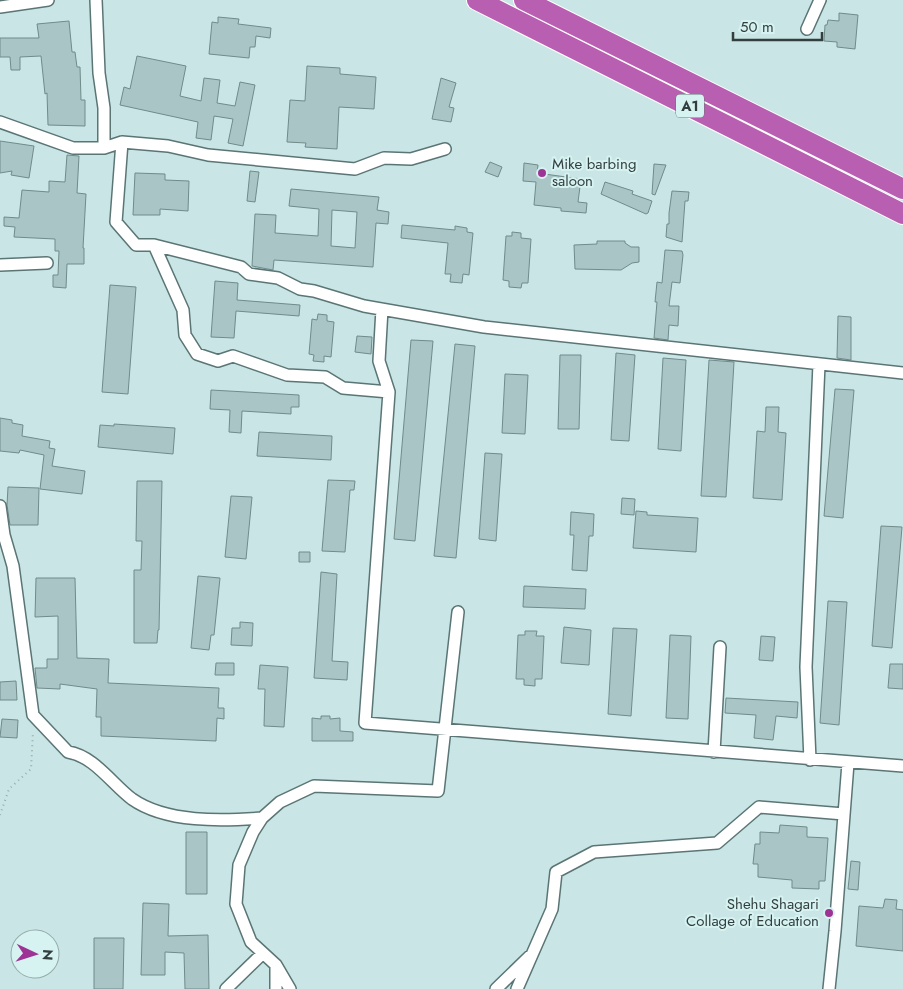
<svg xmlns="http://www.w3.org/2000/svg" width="903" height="989" font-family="Jost,sans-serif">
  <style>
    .building { fill: #a9c5c5; stroke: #718b8b; fill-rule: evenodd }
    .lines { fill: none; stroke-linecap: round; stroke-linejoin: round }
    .street-casing { stroke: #5b7575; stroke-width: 14 }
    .highway-casing { stroke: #fff; stroke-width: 22 }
    .path { stroke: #96adad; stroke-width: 2; stroke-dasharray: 1 4; stroke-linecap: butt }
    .street { stroke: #fff; stroke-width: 11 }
    .highway { stroke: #b95fb1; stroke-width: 20 }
    .poi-dot { fill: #9d3395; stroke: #d6f3f2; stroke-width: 2 }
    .labels { text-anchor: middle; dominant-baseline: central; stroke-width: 4; stroke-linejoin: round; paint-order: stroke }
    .shield { fill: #d6f3f2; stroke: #647575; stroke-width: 1 }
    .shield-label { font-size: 14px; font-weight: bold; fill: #333f3f }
    .poi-label { font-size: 15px; fill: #333f3f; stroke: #d6f3f2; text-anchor: start }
  </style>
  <rect width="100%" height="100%" fill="#c9e5e5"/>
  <path class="building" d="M839,13L858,15L855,49L837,47V42L824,41L825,25H827L828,20L839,21Z
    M218,17L239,19L238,24L271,28L270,38L256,36L255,47H250L249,58L209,54L212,22L218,23Z
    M69,21L72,52H75L77,67H80L81,100H85V126L48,125L47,93L45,94L41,56L20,57V70H11L10,57H0V38H39L37,24Z
    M137,56L186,66L180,96L201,101L204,78L220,80L217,103L235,106L240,82L255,85L243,146L228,143L233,119L214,116L211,140L196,138L198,122L120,105L124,87L130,89Z
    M307,66L340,68V74L376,77L374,109L339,107L337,149L305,147L306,143L287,142L290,100L305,101Z
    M441,78L456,83L449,107L454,108L451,122L432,119Z
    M0,141L34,146L29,178L11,175L12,171L0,173Z
    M67,155L79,156L77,193L86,194L83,248H84V264H67L66,288L53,287V275H58L59,251H55V239L14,237L15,227L4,226V217L19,218L22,190L49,192V181L65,182Z
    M490,162L502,167L498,177L485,172Z
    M524,163L538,165L537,173L581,179L578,202L587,203L586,213L561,211V208L534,205L536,182L523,181Z
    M654,164L666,165L655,195L652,194Z
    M250,171L259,172L255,202L247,201Z
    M135,173L165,174V180L189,181L188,211L160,209V215H133Z
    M605,182L633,191L632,194L652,201L648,213L646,214L601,194Z
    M291,189L379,197L377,210L389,212L388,224L376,223L373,267L274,260L273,270L252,266L255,214L276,215L275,233L318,236L319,209L289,206ZM332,210L357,212L355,248L331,246Z
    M672,191L689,192L688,201H685L682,242L666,237L667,224H669V213Z
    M402,225L455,230V226L467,228V232L473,233L469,275L463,274L462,283L450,282L451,274H445L448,243L401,238Z
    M512,232L521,233V238L531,239L528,283H522L521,288L509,287V281L503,280L506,236H512Z
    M597,241H625V243L631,247H639V262L632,263L621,270L575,269L574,245L597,244Z
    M665,250L682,251L683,255L680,283L672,282L669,306H679L678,326L669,325L668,340L654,338L657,302H655L657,282L662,283Z
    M215,281L238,283L237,300L300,305L299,316L236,311L234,338L211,337Z
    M110,285L136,287L128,394L102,392Z
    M318,314L327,315V321L334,322L331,357L324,356V362L313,361L314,355L309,354L312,319L317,320Z
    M838,316L851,317V360L837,358Z
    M357,336L372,337L371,354L355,352Z
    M411,340L433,341L415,541L394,539Z
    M455,344L475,346L456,558L434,556Z
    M616,353L635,355L629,441L611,440Z
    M560,355H581L579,429H558Z
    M663,358L686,360L681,451L658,449Z
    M709,360L734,362L726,497L701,496Z
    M505,374L528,375L525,434L502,433Z
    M835,389L854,390L843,518L824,516Z
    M211,390L299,395V407H291V414L242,411L241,433L229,432L230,410L210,409Z
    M766,407H779L778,432L786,433L782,500L753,498L757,431L765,432Z
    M0,418L12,420V423L23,425L22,436L50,441L49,448L55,449L52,466L85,471L82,494L40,489L44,455L20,450L19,453L0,451Z
    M114,424L175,428L173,454L98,447L100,425L114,426Z
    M259,432L332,436L331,460L257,456Z
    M485,453L502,454L496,541L479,539Z
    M328,480L355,481L354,490H350L345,552L322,551Z
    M137,481H162L159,630H158L157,643H134V570H141L142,541H136Z
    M8,487L39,488L38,525H10L7,505Z
    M231,496L252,497L246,559L225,557Z
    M622,498L635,499L634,515L621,514Z
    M636,511L647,512V515L698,518L696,552L633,548Z
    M571,512L594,514L593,536H589L587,571L572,570L574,535H570Z
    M881,526L902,527L892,648L872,646Z
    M299,552H310V562H299Z
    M321,572L337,574L332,661L348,662L347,680L314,678Z
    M198,576L220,578L214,635H211L209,650L191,648Z
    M36,578H75L77,658L109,659L108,683L219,688L218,708H224V719L217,718L216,741L101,736V717H96L97,689L60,684V689L37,688L35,668H47V659H58V616L35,617Z
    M524,586L586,589L585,609L523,607Z
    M828,601L847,602L839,725L820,723Z
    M240,622L253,623L252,646L231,645L232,628H240Z
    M564,627L591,630L589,665L561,663Z
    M613,628L637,629L631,716L608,714Z
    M525,631H537L536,636H544L542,679H535V686L524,685V679H516L518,635H525Z
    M670,635L691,636L688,719L666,718Z
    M761,636L775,637L773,661L759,660Z
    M216,663H234V675H215Z
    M890,664H903V689L888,688Z
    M260,665L288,667L284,727L264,726L265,689H258Z
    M16,681L17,700H0V682Z
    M726,698L798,702L797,718L776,716L773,740L754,738L756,715L725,713Z
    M321,716H330V719L340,718V731L353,732V741H312V718L321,719Z
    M2,719L18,720L17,738L0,737Z
    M780,825L807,827V837L828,838L825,881H819V889L792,888V880L758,877V864H753L755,844H760V832L779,833Z
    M186,832H207V894H186Z
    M851,861L860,862L858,890L848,889Z
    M885,899L897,900L896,909L903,910V951L856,946L859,906L883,908Z
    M143,903L169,904L168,936L208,935L209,989H185L184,953L165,952V975H141Z
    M94,938H124L123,989H94Z"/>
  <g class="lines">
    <g class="street-casing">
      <path id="street" d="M96,0L99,73L104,108V148
        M0,7L48,0
        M807,29L820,0
        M0,122L73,148H104L122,142L116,222L136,245H154L183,310L185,335L197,354L218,361L233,356L287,375L325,377L343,388L389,392
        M122,142L168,146L208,155L355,169L384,158L411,159L445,149
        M154,245L241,267L249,274L278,278L300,289L314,291L364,306L484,327L903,373
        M0,265L47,263
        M382,309L379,361L389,392L365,723L903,766
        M0,506L4,535L13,566L33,715L68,752C94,756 112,784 132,799C166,823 222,821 262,818
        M714,752L720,647
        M810,760L806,667L819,364
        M226,989L263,953
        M276,989V966
        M290,989L276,965L251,942L236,904L239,865L253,832L262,818L280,802L314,786L438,791L458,612
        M496,989L530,956
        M517,989L552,909L556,872L594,852L717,843L759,807L844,814
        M829,989L835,931L848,763"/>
    </g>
    <g class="highway-casing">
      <path id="highway" d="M477,0L903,214
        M524,0L903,189"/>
    </g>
    <path class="path" d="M0,815L9,789L31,769L33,732"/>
    <use href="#street" class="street"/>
    <use href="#highway" class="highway"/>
  </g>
  <g class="poi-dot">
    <circle cx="542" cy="173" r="5"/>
    <circle cx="829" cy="913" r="5"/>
  </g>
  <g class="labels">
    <rect class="shield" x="676" y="94.5" width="28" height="23" rx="4"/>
    <g class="shield-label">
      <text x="690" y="106">A1</text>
    </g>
    <g class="poi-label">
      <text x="552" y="164">Mike barbing<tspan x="552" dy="17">saloon</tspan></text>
      <text x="819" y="904" text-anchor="end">Shehu Shagari<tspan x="819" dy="17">Collage of Education</tspan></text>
    </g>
  </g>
  <g transform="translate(35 954) rotate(94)"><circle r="24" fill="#d6f3f2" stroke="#95abaa"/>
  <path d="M0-4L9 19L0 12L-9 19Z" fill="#9d3395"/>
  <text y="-8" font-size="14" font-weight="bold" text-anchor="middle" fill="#333f3f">N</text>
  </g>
  <path d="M733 32v8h89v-8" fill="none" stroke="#333f3f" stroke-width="2.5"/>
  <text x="740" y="32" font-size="15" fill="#333f3f" stroke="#d6f3f2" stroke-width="4" paint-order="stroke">50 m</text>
</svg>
